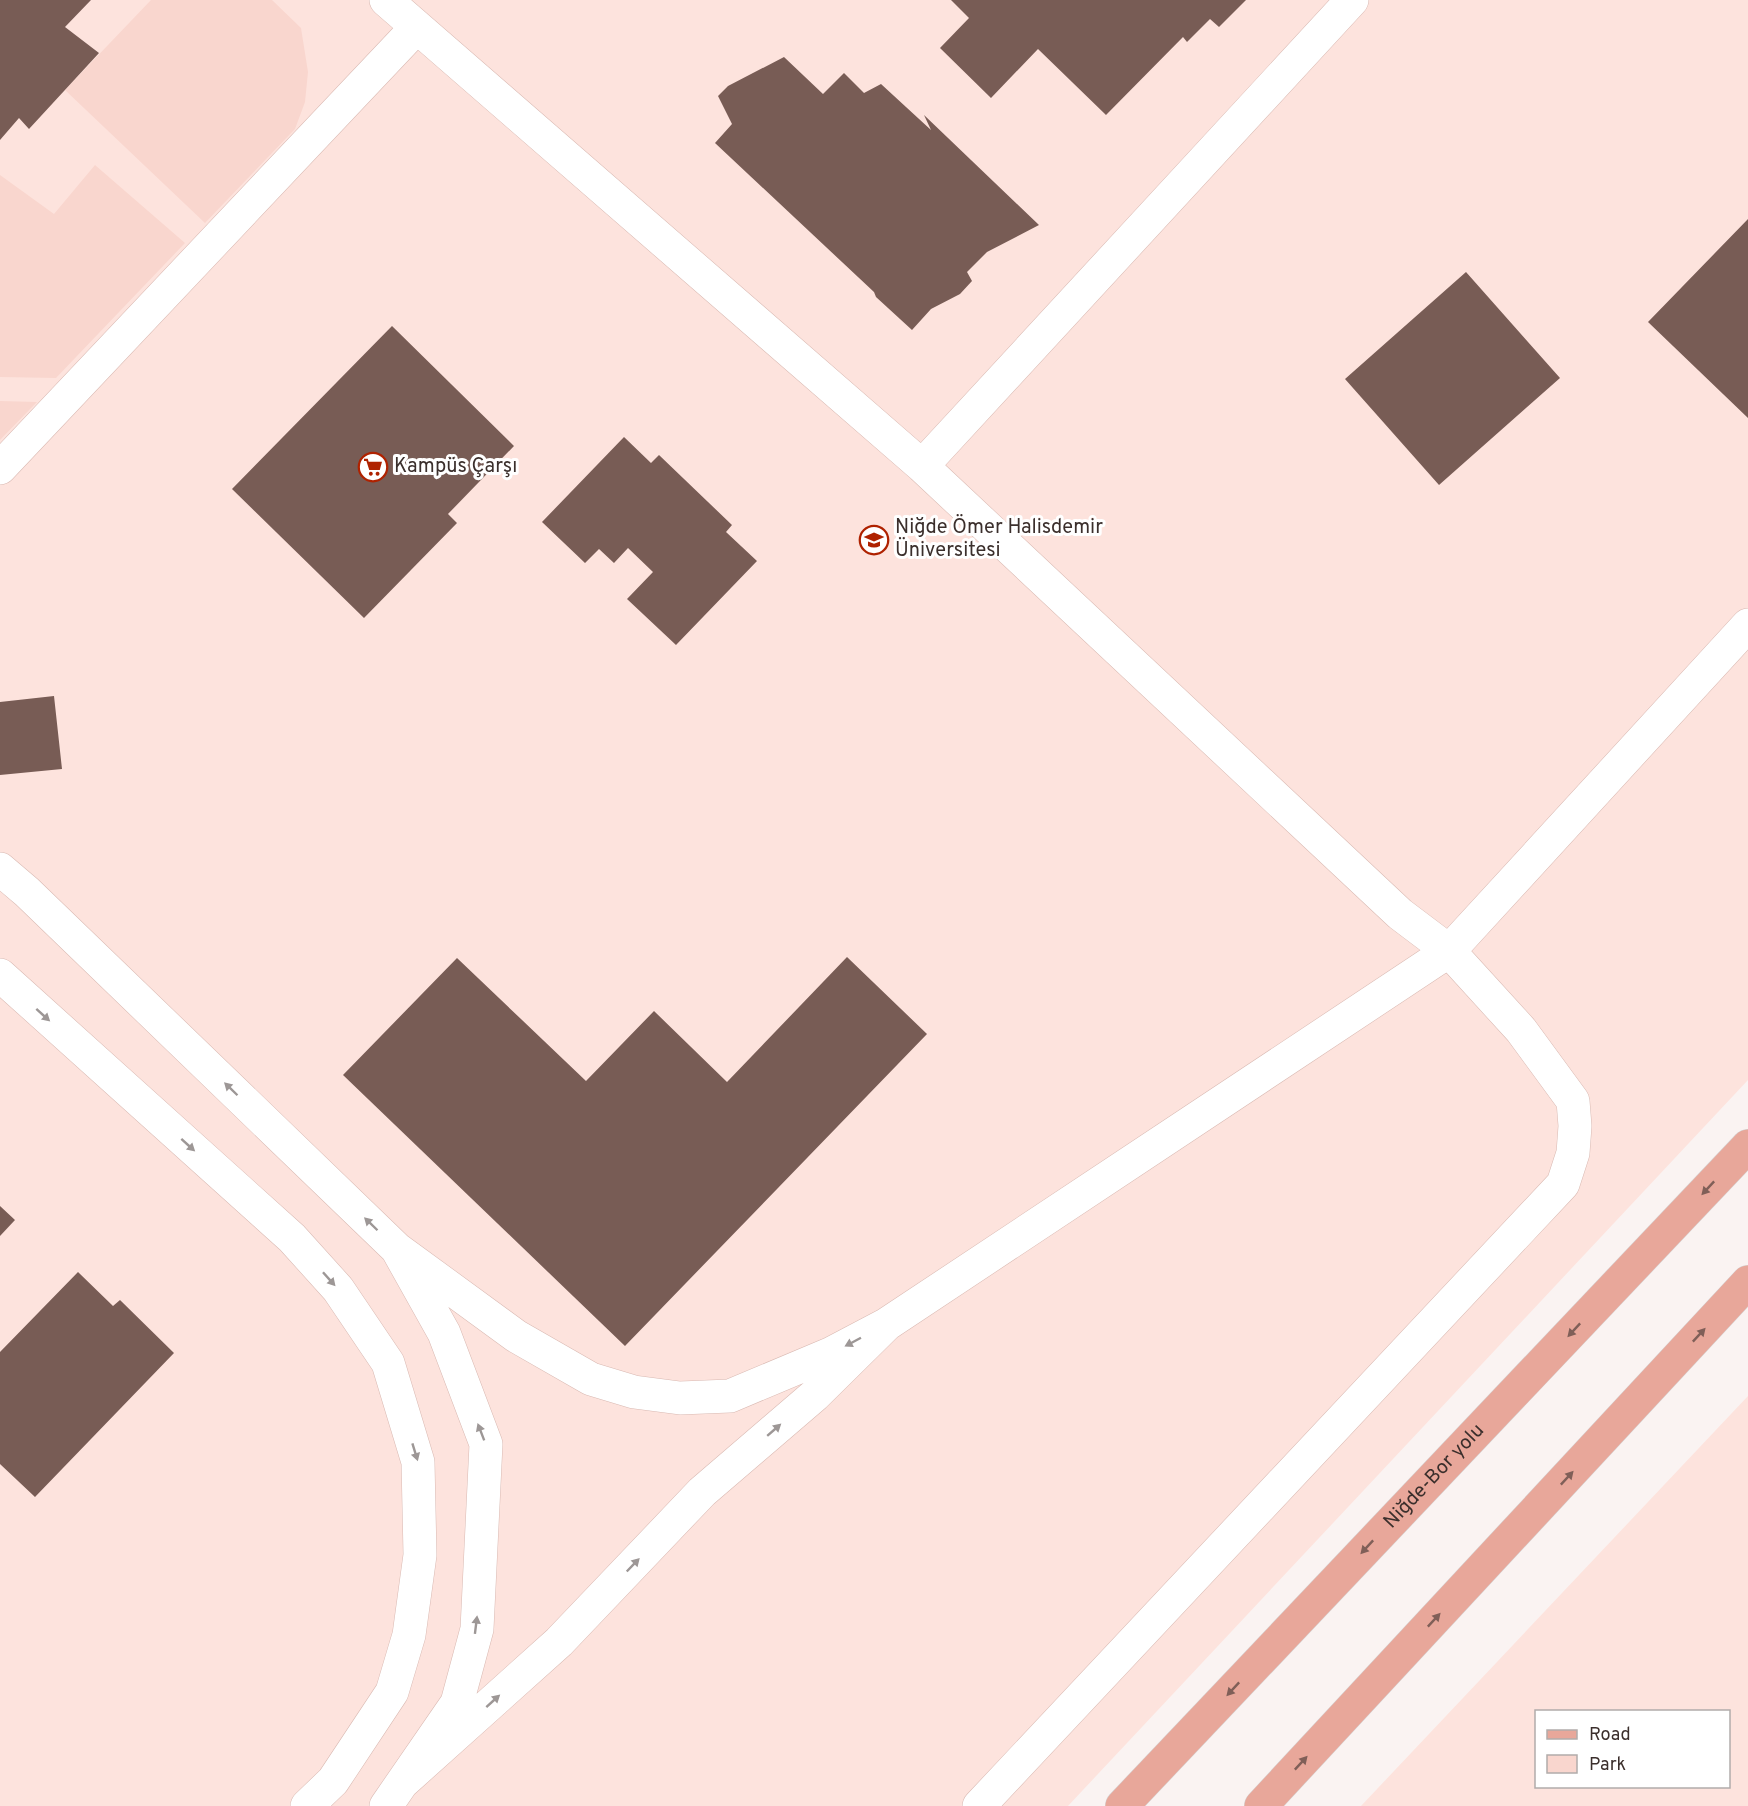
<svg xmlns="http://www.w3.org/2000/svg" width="1748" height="1806" font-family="Overpass,sans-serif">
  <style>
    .built { fill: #fde3dd; fill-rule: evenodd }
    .green { fill: #f9d6ce }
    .building { fill: #785c55 }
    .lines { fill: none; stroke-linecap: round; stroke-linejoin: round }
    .minor-casing { stroke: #d9b9b2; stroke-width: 34 }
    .major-casing { stroke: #d4d1d1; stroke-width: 34 }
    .minor { stroke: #fff; stroke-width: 33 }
    .major { stroke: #e8a79a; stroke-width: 33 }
    .oneway { fill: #9d9796 }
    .oneway2 { fill: #805f58 }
    .labels { text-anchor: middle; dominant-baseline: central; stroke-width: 6; stroke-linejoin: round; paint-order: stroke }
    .poi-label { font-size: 20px; fill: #3b2f2c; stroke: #fff; text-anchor: start }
    .street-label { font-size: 20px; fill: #3b2f2c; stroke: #fff }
  </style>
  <rect width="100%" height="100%" fill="#faf3f2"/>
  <path class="built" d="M0,0H1748V1080L1068,1806H0Z
    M1748,1396V1806H1361ZM1536,1712H1728V1786H1536Z"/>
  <path class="green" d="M151,0H272L301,28L308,72L305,102L295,129L205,223L65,90Z
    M95,165L185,243L56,378L0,377V175L54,214Z
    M0,401L37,402L0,440Z"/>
  <path class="building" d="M0,0H91L65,27L99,53L29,129L19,118L0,140Z
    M951,0H1246L1219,27L1210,19L1187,42L1183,37L1106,115L1038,49L991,98L940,48L969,18Z
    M784,57L823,94L844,73L864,93L881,84L931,130L924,115L1039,225L987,252L967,272L972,281L960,294L931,309L912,330L876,297L874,292L715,143L732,124L718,96L728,86Z
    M1748,219V418L1648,322Z
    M1466,272L1560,378L1439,485L1345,379Z
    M392,326L514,446L448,514L457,523L364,618L232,489Z
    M624,437L651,463L659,455L732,525L726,532L757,561L676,645L627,599L653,572L628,548L614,563L599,549L585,563L542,522Z
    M54,696L62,769L0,775V702Z
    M847,957L927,1034L625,1346L343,1075L457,958L586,1081L654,1011L727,1082Z
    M0,1206L15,1220L0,1236Z
    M78,1272L113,1306L120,1300L174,1353L35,1497L0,1464V1352Z"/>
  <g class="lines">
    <g class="minor-casing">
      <path id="minor" d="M386,0L922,466L1400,914L1449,951L1521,1030L1573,1101L1575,1126L1573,1153L1563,1184L979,1806
        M922,466L1352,0
        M0,468L416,28
        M0,869L27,892L397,1249L444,1333L486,1444L477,1629L457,1703L386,1806
        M0,975L292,1238L338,1289L388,1363L418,1462L420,1555L409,1635L392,1692L333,1781L307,1806
        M397,1249L516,1336L591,1379L634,1392L680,1398L730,1396L830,1354L887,1324L815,1395L702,1492L559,1642L403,1782
        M887,1324L1449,951L1748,625"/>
    </g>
    <g class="major-casing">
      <g id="major">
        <path id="s1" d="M1122,1806L1748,1146"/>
        <path d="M1261,1806L1748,1282"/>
      </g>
    </g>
    <use href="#minor" class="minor"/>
    <use href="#major" class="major"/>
  </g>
  <defs><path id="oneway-solid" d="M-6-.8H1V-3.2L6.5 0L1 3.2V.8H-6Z" transform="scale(1.5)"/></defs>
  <g class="oneway">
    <use href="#oneway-solid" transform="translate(43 1015) rotate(42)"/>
    <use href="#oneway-solid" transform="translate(231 1089) rotate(-136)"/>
    <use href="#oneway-solid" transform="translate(188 1145) rotate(42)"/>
    <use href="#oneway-solid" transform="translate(371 1224) rotate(-136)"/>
    <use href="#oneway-solid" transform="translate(329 1279) rotate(48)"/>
    <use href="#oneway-solid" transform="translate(853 1342) rotate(152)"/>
    <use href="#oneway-solid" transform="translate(774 1430) rotate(-41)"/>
    <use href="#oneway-solid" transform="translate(481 1432) rotate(-111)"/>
    <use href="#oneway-solid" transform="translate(415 1452) rotate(73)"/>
    <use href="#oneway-solid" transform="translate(633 1565) rotate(-46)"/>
    <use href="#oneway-solid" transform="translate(476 1625) rotate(-83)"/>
    <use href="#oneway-solid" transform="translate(493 1701) rotate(-42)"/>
  </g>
  <g class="oneway2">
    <use href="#oneway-solid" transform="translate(1708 1188) rotate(133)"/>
    <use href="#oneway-solid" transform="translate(1574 1330) rotate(133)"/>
    <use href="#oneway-solid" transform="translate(1699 1335) rotate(-47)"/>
    <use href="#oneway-solid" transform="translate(1567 1478) rotate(-47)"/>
    <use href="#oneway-solid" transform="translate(1367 1547) rotate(133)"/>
    <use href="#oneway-solid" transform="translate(1434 1620) rotate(-47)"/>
    <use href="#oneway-solid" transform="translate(1233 1689) rotate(133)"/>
    <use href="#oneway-solid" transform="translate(1301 1763) rotate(-47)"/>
  </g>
  <defs>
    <g id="supermarket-ring" transform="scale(1.5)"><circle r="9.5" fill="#fff" stroke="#af2200" stroke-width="1.5"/><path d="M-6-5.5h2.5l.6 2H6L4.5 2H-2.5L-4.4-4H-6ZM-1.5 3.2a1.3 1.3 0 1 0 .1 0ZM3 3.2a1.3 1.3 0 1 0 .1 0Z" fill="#af2200"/></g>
    <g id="university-ring" transform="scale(1.5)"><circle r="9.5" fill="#fff" stroke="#af2200" stroke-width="1.5"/><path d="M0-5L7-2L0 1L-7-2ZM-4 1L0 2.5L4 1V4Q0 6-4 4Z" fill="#af2200"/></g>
  </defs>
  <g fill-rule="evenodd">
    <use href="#supermarket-ring" x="373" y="467"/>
    <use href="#university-ring" x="874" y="540"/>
  </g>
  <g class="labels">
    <g class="poi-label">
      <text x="394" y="467">Kampüs Çarşı</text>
      <text x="895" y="528">Niğde Ömer Halisdemir<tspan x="895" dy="23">Üniversitesi</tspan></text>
    </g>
    <g class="street-label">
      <text stroke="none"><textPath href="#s1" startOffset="454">Niğde-Bor yolu</textPath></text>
    </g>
  </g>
  <rect x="1535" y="1710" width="195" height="78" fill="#ffffff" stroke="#b1acab" stroke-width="1.5"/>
  <rect x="1547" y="1730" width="30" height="9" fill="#e8a79a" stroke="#b1acab" stroke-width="1.5"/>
  <text x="1589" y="1740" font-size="18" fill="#3b2f2c">Road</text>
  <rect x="1547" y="1755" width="30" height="18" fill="#f9d6ce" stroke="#b1acab" stroke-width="1.5"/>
  <text x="1589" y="1770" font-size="18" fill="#3b2f2c">Park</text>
</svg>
